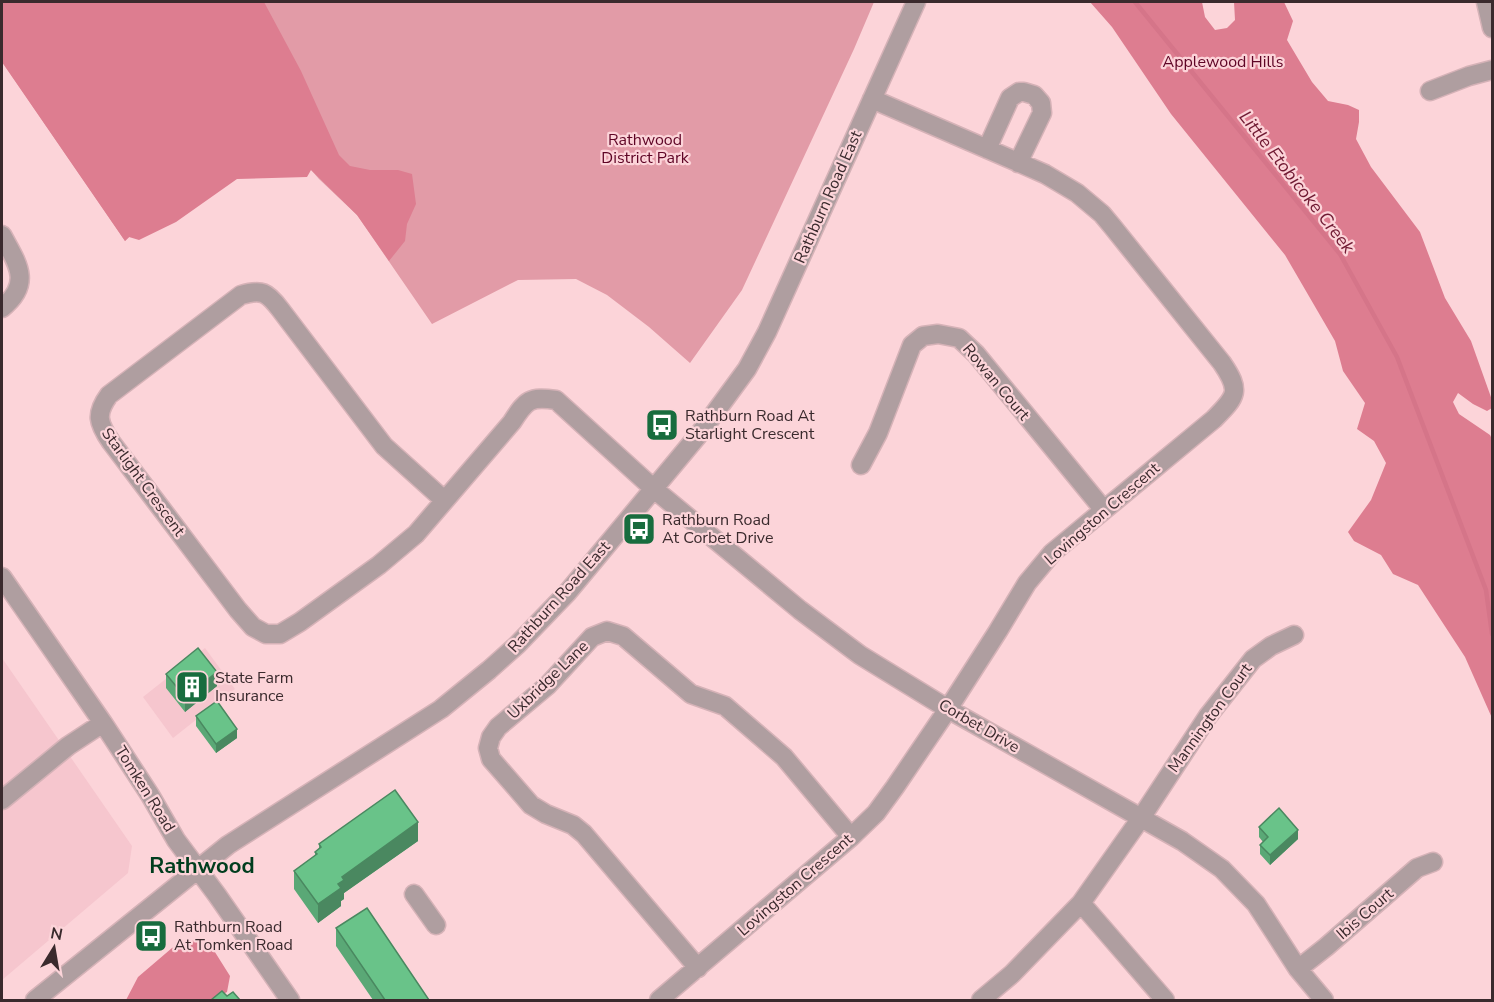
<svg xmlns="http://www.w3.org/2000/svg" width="1494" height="1002" font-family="'Nunito Sans',sans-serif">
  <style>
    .built { fill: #f6c6ce }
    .green { fill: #e29ba7 }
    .forest { fill: #dd7d90 }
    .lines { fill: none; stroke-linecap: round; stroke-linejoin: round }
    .stream { stroke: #d57589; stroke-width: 4.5 }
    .minor-casing { stroke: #d5b2b7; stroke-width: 21 }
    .minor { stroke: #af9ea0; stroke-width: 18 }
    .wall { fill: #5aa876 }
    .shaded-wall { fill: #4a8860 }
    .building { fill: #69c389; stroke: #4a8860; stroke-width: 1.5 }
    .labels { text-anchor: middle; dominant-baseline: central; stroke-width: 4.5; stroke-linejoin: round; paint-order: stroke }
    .park-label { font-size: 16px; fill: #5e0425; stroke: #fcd4d9 }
    .street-label { font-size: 16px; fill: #3a2a2d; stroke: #fcd4d9 }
    .poi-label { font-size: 16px; fill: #3a2a2d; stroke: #fcd4d9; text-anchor: start }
    .water-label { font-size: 18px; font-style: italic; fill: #701a33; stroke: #fcd4d9 }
    .district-label { font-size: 22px; font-weight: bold; fill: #003d1e; stroke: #fcd4d9 }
  </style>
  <rect width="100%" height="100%" fill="#fcd4d9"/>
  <path class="built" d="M205,648L235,689L173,738L143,697Z
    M2,658L132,846L128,873L2,980Z"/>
  <path class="green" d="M2,2H874L854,49L742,290L690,363L649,327L607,295L576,279L518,280L432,324L357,215L319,179L286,141L159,210L125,241L2,62Z"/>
  <path class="forest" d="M2,2H264L301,71L339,155L350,166L370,170H398L412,174L416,204L407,224L405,241L389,261L357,215L311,170L307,177L237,179L176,222L139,240L129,237L125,241L2,62Z
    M1090,2H1202L1205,17L1215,30L1227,28L1235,20L1234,2H1284L1293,21L1287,40L1312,82L1328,101L1348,105L1359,110V122L1356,139L1371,167L1420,232L1445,298L1471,341L1492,400V408L1487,411L1473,404L1458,393L1453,402L1459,414L1490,435L1492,439V718L1465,657L1418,585L1393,574L1381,555L1354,541L1348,532L1371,500L1386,463L1374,441L1357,429L1365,403L1343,371L1335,341L1285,255L1171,114L1112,27Z
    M197,939L213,949L230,976L227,992L212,1000H126L138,977L172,948Z"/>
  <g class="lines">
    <path class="stream" d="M1135,2L1340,254L1397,357L1486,590L1492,634"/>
    <g class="minor-casing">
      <path id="minor" d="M1486,2L1492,28
        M1430,91L1469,76L1492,70
        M987,149L1010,98L1019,92H1024L1034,95L1041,103L1042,113L1018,163
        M2,235C17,263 33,283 2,308
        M861,465L878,433L912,345L923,336L938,334L959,338L976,354L1103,509
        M444,500L384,446L280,309C267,292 262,289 241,295L109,395C95,414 98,423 111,442L238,610L253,627L266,634H280L300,622L379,565L416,534L512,422C526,400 530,396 556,400L654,489L800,610L860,655L948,709L1182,841L1222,869L1256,904L1298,969L1324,1000
        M2,577L103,723L150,795L176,840L217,895L290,1000
        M2,800L68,746L103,723
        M414,894L436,925
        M1081,903L1165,1000
        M698,968L584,834L573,825L546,814L531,805L491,759L488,748L491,737L498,727L548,685L592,637L607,631L623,636L691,694L725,706L784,757L851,837
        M1298,969L1326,947L1417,868L1433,862
        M35,1000L228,845L441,709L489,670L517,645L567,593L700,433L747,369L767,332L916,2
        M659,1000L851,837L876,813L895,787L948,709L998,631L1027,583L1052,553L1214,419C1237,396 1241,391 1222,363L1112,226L1102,214L1077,193L1045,174L872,99
        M981,1000L1012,974L1081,903L1141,818L1208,716L1253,659L1271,646L1294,635"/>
    </g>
    <use href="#minor" class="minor"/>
  </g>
  <path class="wall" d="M166,674L217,686L185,712L166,688Z
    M196,716L237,738L216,753L196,726Z
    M1259,827L1298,839L1270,865L1260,854V845L1263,842L1259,837Z
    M418,841L344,893V899L341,901V906L318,923L294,889V871L315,856V852L319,849V844Z
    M336,928L429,1000H373L336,946Z"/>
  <path class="shaded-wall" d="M217,672V686L185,712V697Z
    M237,729V738L216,753V744Z
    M418,822V841L344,893V899L341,901V906L318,923V904L338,884L342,877Z
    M1298,830V839L1270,865V855Z"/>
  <path class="building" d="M198,648L217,672L185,697L166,674Z
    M217,701L237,729L216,744L196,716Z
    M395,790L418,822L342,877L344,880L338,884L341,888L318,904L294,871L317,854L315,852L321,847L319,844Z
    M1279,808L1298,830L1270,855L1260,845L1268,837L1259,827Z
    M367,908L429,1000H385L336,928Z
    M222,991L227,996L233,992L240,1000H211Z"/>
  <defs>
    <g id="bus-square" transform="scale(1.725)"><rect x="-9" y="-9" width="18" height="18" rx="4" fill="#186c3e" stroke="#fcd4d9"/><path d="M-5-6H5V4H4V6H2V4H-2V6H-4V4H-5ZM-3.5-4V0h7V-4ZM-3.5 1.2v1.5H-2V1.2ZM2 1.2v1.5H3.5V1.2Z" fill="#fff"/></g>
    <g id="building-square" transform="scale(1.725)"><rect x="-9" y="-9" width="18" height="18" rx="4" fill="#186c3e" stroke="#fcd4d9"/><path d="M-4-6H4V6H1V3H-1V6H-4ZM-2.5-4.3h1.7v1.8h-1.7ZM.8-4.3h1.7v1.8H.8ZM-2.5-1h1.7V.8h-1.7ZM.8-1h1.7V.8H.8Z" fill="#fff"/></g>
  </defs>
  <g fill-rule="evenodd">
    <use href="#bus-square" x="662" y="425"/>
    <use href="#bus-square" x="639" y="529"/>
    <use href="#building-square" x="192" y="687"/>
    <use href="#bus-square" x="151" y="936"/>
  </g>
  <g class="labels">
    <g class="park-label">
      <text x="1223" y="62">Applewood Hills</text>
      <text x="645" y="140">Rathwood<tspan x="645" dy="18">District Park</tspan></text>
    </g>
    <g class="street-label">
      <text transform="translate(828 197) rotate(-66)">Rathburn Road East</text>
      <text transform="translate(996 382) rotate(50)">Rowan Court</text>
      <text transform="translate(143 482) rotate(54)">Starlight Crescent</text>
      <text transform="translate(1102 514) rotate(-41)">Lovingston Crescent</text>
      <text transform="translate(559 597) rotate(-48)">Rathburn Road East</text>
      <text transform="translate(548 680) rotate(-44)">Uxbridge Lane</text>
      <text transform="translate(1210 718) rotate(-54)">Mannington Court</text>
      <text transform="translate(979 726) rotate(30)">Corbet Drive</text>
      <text transform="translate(145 789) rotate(58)">Tomken Road</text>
      <text transform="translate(795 885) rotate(-41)">Lovingston Crescent</text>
      <text transform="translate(1365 914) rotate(-41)">Ibis Court</text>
    </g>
    <g class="poi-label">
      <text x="685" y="416">Rathburn Road At<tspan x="685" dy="18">Starlight Crescent</tspan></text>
      <text x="662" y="520">Rathburn Road<tspan x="662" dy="18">At Corbet Drive</tspan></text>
      <text x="215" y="678">State Farm<tspan x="215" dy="18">Insurance</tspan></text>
      <text x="174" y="927">Rathburn Road<tspan x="174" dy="18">At Tomken Road</tspan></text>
    </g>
    <g class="water-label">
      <text transform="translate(1297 182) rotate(52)">Little Etobicoke Creek</text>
    </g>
    <g class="district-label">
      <text x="202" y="866">Rathwood</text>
    </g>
  </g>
  <rect width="1494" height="1002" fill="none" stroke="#3a2a2d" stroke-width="6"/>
  <g transform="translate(54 948) rotate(11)" stroke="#fcd4d9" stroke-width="4.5" paint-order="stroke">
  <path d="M0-4.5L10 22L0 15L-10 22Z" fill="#3a2a2d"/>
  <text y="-9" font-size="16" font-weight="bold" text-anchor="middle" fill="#3a2a2d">N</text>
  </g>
</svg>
